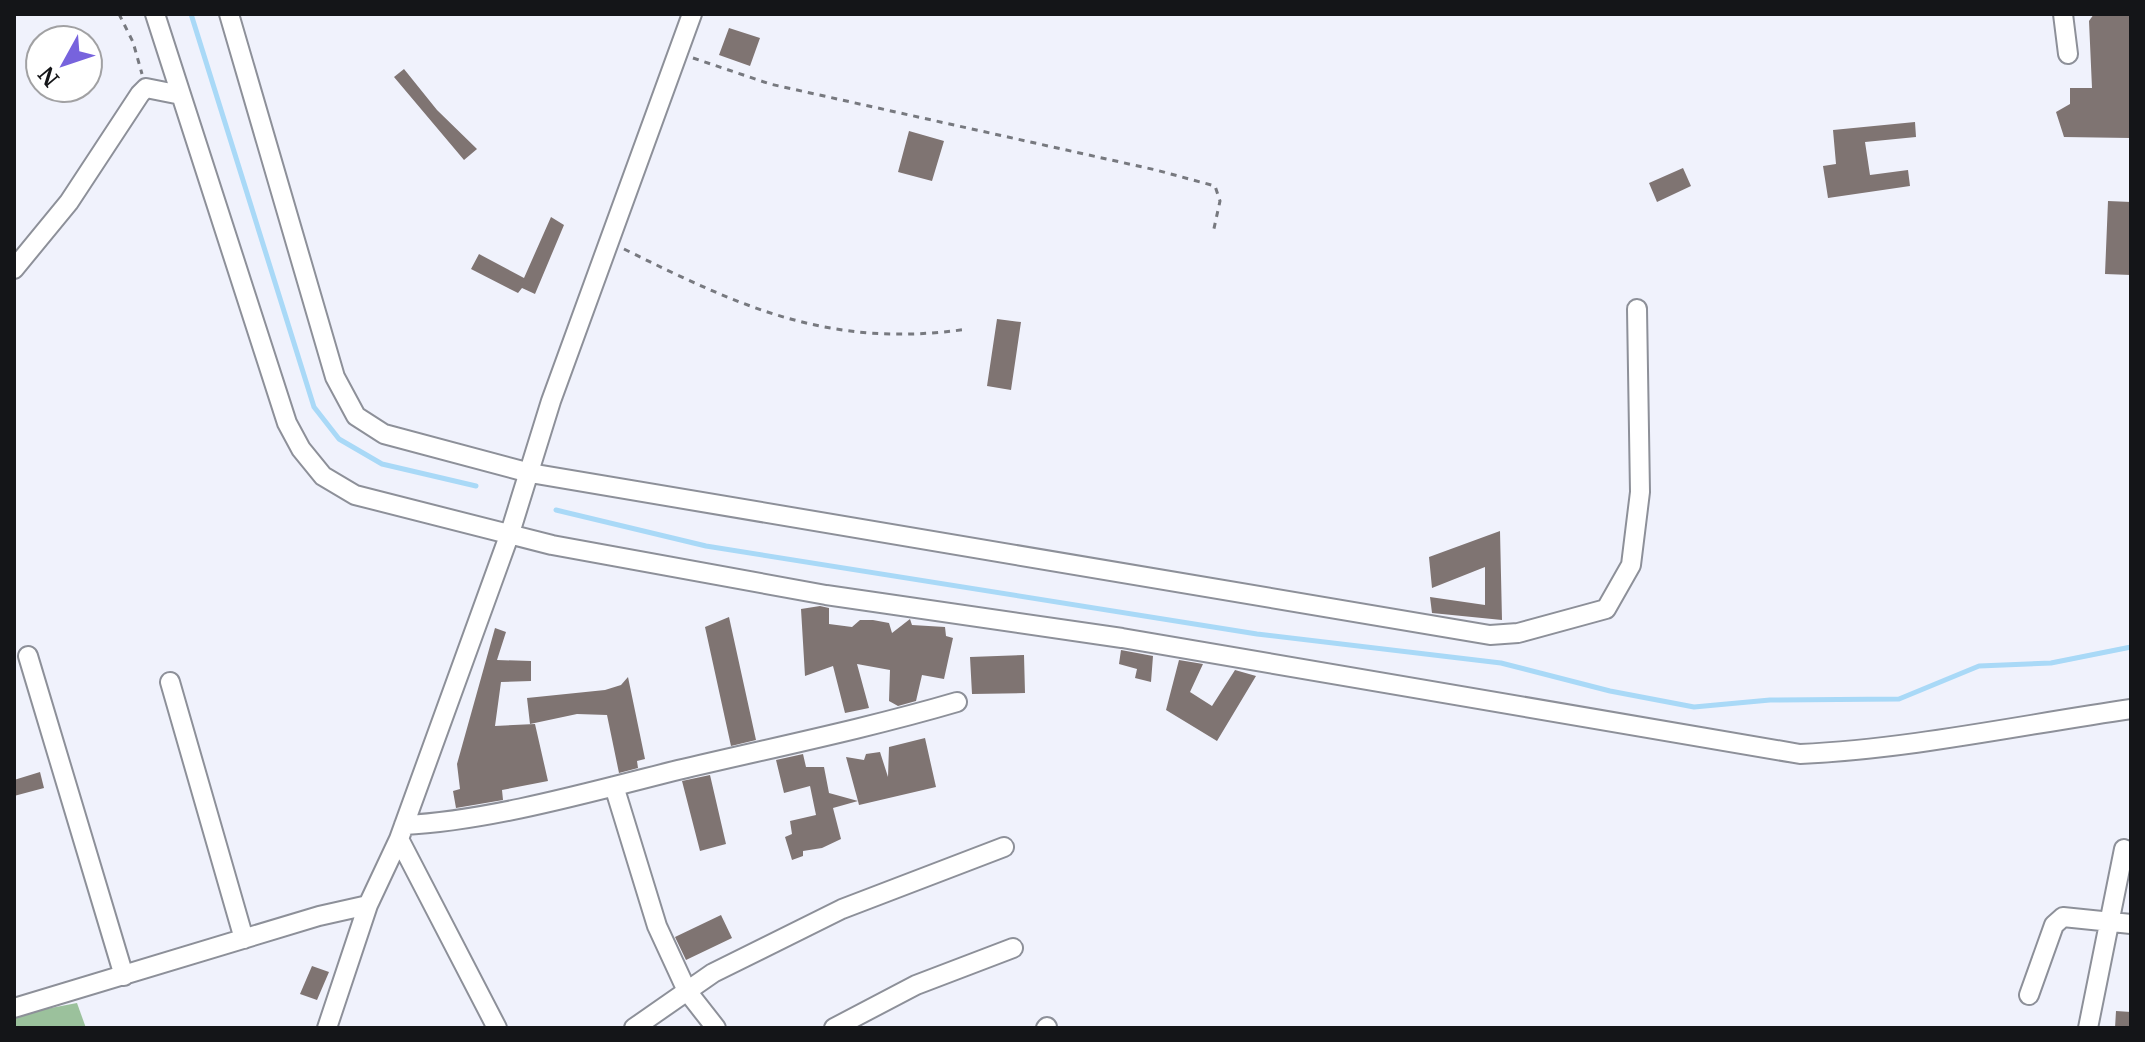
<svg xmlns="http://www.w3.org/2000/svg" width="2145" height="1042" font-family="Merriweather,serif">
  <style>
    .forest { fill: #9bc19c }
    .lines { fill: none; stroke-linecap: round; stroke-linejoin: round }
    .stream { stroke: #a9d9f7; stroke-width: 5 }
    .building { fill: #7f7472 }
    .minor-casing { stroke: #8d9099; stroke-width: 22 }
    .path { stroke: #77797f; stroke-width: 3; stroke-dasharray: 6 6; stroke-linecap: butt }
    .minor { stroke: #fff; stroke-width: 18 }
  </style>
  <rect width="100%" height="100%" fill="#f0f2fc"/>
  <path class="forest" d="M77,1003L86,1028H14V1015Z"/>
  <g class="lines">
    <path class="stream" d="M191,14L314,407L339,439L382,464L476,486
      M556,510L706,546L1257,634L1501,663L1610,691L1694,707L1770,700L1899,699L1979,666L2051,663L2131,647"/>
  </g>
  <path class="building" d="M2094,14H2131L2130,138L2064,137L2056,112L2070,104V88H2092L2089,21Z
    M729,28L760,38L750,66L719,55Z
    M404,69L437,110L477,149L464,160L394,77Z
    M1915,122L1916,137L1865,142L1870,175L1908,170L1910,186L1828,198L1823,166L1836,164L1833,130Z
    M909,131L944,141L932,181L898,172Z
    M1683,168L1691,186L1657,202L1649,183Z
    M2108,201L2131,202V275L2105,274Z
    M551,217L564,225L535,294L522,288L518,293L471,269L479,254L524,278Z
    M997,319L1021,322L1011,390L987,386Z
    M1500,531L1502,620L1432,613L1430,597L1485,605V567L1432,588L1429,557Z
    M820,606L829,608V624L852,627L860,620H873L889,623L892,633L910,619L912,625L945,627L946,636L953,638L944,679L922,675L916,701L898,706L889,701L890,670L857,664L869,708L845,713L833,666L805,676L801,609Z
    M729,617L756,740L731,746L705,627Z
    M495,628L506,632L497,660L531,661V681L501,682L495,726L535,724L548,781L502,790L503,800L456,808L453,791L460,789L457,764Z
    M1121,650L1153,656L1151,682L1135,678L1137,669L1119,664Z
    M1024,655L1025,693L972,694L970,657Z
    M1179,660L1203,664L1190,692L1212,706L1235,670L1256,676L1217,741L1166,710Z
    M628,677L645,759L637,761L638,768L619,773L607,715L577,714L530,724L527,698L605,690L621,685Z
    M925,738L936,787L859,805L858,801L833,808L841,839L822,848L803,851V856L792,860L785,837L792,834L790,821L816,815L810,786L784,793L776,760L803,754L806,767H824L829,793L858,801L846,757L864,760L866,754L880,752L888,777L889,747Z
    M40,772L44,788L14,796V780Z
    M710,775L726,844L700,851L682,781Z
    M721,915L732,938L686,960L675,937Z
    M312,966L329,972L317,1000L300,994Z
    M2116,1011L2131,1012V1028H2115Z"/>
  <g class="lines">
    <g class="minor-casing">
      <path id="minor" d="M155,14L287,423L301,449L323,476L355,495L552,545L826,595L1122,638L1800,754C1910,749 2021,725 2131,709
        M229,14L335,377L356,416L384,434L530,473L1490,635L1518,633L1606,609L1631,565L1640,492L1637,309
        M2063,14L2068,54
        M14,269L69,202L140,94L146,88L181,95
        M28,656L124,976
        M170,682L244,939
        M614,786L657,926L687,991L716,1028
        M404,825C489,821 594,791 678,770C771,748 865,729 957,702
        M399,839L497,1028
        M2029,995L2054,925L2063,917L2131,924
        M14,1008L319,916L368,905
        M327,1028L368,905L399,839L510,533L551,401L692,14
        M634,1028L713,973L842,909L1004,847
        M834,1028L916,985L1013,948
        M1046,1028L1047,1027
        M2088,1028L2124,849"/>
    </g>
    <path class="path" d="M119,14L133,42L142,74
      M693,58L770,84L1156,170L1215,186L1220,201L1213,233
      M624,249C743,308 831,349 968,329"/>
    <use href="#minor" class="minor"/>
  </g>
  <rect width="2145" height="1042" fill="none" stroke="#141518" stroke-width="32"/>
  <g transform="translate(64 64) rotate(230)"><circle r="38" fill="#ffffff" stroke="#a1a1a3" stroke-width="2"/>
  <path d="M0-6L14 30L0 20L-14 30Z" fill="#7763dd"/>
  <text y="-12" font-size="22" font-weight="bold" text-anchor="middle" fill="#141518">N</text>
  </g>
</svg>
